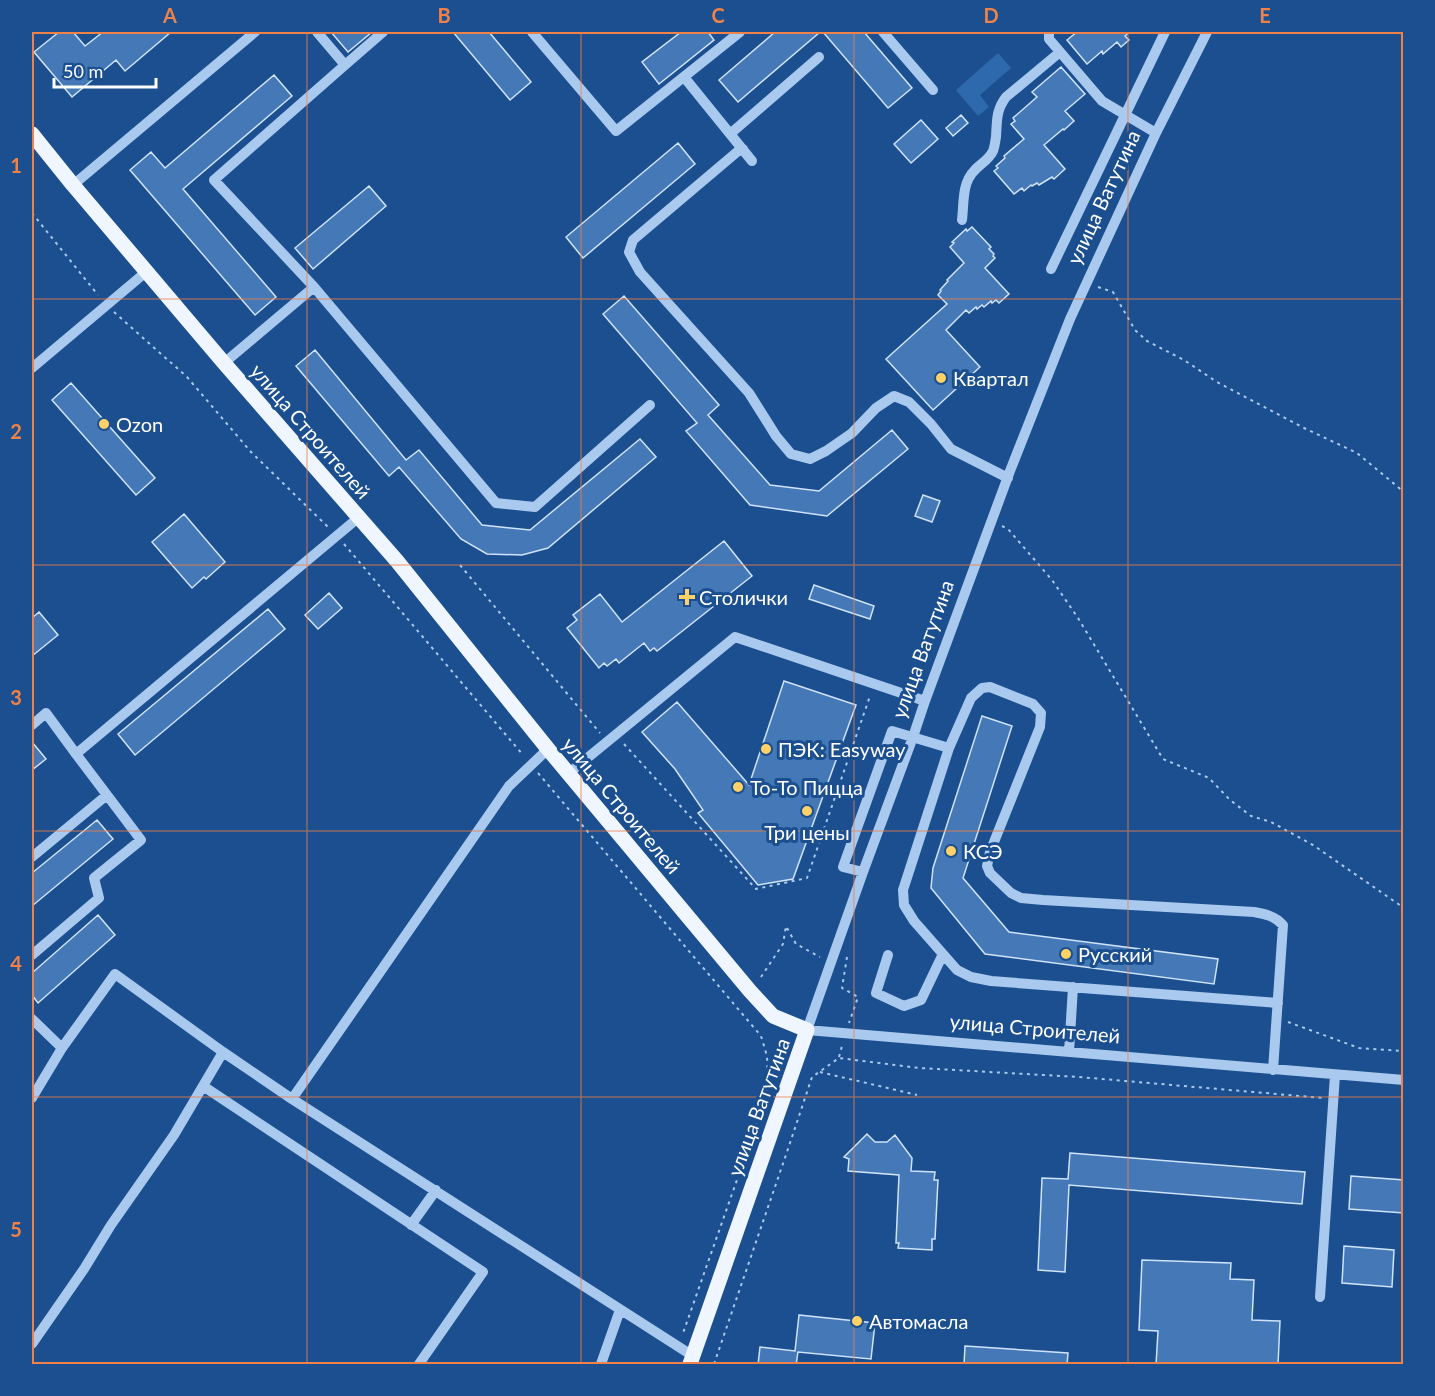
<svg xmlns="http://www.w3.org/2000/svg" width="1435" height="1396" font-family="Lato,sans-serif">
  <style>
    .green { fill: #2e69ad }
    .building { fill: #4478b7; stroke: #cfe3fa; stroke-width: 1.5 }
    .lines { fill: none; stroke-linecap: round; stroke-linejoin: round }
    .path { stroke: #a9c9ee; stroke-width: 2; stroke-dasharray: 3 4.5; stroke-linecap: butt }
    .minor { stroke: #a9c9ee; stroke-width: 10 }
    .major { stroke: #f0f6ff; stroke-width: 15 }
    .grid { fill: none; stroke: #ee8249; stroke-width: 1.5; stroke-opacity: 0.55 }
    .poi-dot { fill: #ffd166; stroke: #1b4f8f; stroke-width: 2 }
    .labels { text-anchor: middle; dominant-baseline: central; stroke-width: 6; stroke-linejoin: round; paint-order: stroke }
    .street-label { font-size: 20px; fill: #fff; stroke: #1b4f8f }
    .poi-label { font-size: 20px; fill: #fff; stroke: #1b4f8f; text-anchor: start }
    .neatline { fill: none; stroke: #ee8249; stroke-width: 2 }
    .grid-label { font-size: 20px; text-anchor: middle; font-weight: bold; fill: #ee8249 }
  </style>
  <rect width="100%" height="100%" fill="#1b4f8f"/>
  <path class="green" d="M998,53L1011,68L980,95L989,107L978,116L956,90Z"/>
  <path class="building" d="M59,32H73L85,46L103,32H171L125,71L116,60L72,97L34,52Z
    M331,32H372L348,52Z
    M453,32H489L531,82L510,100Z
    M681,32H708L714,40L659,84L642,62Z
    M775,32H820L738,102L719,80Z
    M823,32H864L912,88L888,108Z
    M1077,32H1130L1125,36L1129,40L1121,47L1117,42L1103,54L1102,51L1087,64L1067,40Z
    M1061,67L1085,94L1065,111L1074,121L1064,130L1063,129L1044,145L1065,169L1054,179L1052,177L1039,185L1037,183L1032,186L1031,185L1024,191L1022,188L1014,194L994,171L998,168L996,166L1005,158L1004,156L1024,139L1011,124L1015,121L1013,118L1037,97L1032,92Z
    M274,75L292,96L183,189L276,297L255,315L130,170L151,152L165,168Z
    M961,115L968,123L953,136L946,128Z
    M921,120L938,139L911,163L894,144Z
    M678,143L695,164L583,258L566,237Z
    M369,186L386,206L313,269L295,248Z
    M972,227L991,247L989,249L994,254L993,256L995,258L985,268L1009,294L999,303L996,300L992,303L991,301L984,307L982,305L977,309L976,307L969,313L966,310L946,330L980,367L933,410L886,359L947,304L938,295L941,291L940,290L948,281L947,280L964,263L950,247L954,243L952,242L966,229L967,231Z
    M624,296L719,405L708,415L770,485L819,491L892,430L908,449L827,516L750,505L686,431L697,423L603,314Z
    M315,350L406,460L419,450L482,525L530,530L640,439L656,457L548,548L522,555L487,554L461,539L399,467L389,476L296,366Z
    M71,383L155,478L136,495L52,400Z
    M923,495L940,501L932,522L915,516Z
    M184,514L225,562L206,579L204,577L192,588L152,542Z
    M724,541L752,576L657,651L654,648L650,651L644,643L619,663L616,659L607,666L604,663L599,668L567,628L577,620L573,615L600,594L622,622Z
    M814,585L874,606L870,619L809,599Z
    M329,593L342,608L318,629L305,615Z
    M268,609L285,629L135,755L118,734Z
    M39,612L58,635L32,656V618Z
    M784,681L856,705L793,879L758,885L698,813L703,810L675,769L642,732L677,702L749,785Z
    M982,716L1012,726L963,878L1009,932L1218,959L1214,984L985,954L931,888L933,868Z
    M32,742L46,759L32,770Z
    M97,820L113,839L32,906V873Z
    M98,915L115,935L38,1003L32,995V973Z
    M867,1134L875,1142H887L895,1135L912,1158L911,1171L935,1172L934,1180H938L935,1239H932V1250L898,1248L899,1243H896L899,1175L848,1171L849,1159L844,1157Z
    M1070,1153L1305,1172L1302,1204L1069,1185L1065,1272L1038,1270L1042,1178L1068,1179Z
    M1351,1176L1404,1180V1213L1349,1209Z
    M1344,1246L1394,1250L1392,1287L1342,1283Z
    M1142,1260L1231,1263L1230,1279L1254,1280L1252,1320L1280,1321L1278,1365H1156L1158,1331L1139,1330Z
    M799,1315L875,1323L871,1359L798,1352L796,1365H758L760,1347L795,1351Z
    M965,1346L1068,1353L1067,1365H964Z"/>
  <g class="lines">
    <path class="path" d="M32,213L98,295
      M1098,287L1113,292L1135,330L1147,341L1184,360L1217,382L1304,428L1357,453L1404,492
      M114,312L187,377L251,452L328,527
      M1002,526L1008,529L1052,580L1078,618L1163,759L1209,778L1230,800L1251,816L1271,822L1313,845L1404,908
      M344,544L523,755
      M460,565L600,733
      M624,744L756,889L807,878L870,696
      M538,773L761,1036L767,1056L768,1081L763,1106L682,1336
      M787,928L796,944L820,957
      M847,957L842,988L858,997L849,1023
      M761,977L783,944L786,926
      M1288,1022L1359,1048L1404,1051
      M839,1057L842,1046
      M820,1072L917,1095
      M714,1364L788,1149L812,1077L839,1058L919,1068L1079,1077L1323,1098"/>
    <path class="minor" d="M532,32L616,131L740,32
      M883,32L933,90
      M1049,32V39L1102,101L1156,133
      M1207,32L1156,133L1070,319L1010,471L925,701L913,737L863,872L807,1030L1404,1080
      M345,65L383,32
      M684,77L752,161
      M730,134L819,57
      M743,149L737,152L633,240L629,252L640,272L749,393L776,436L791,454L810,459L826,451L852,433L876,408L894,396L909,402L931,424L951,449L1008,478
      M73,185L255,32
      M962,220C964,203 962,183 974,171C980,164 989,160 993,151C995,146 995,142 996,137C997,121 996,110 1006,97L1060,52
      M1051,269L1165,32
      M314,287L496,503L535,507L650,405
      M224,363L314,287L214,180L345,65L317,32
      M32,368L146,272
      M32,725L46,713L76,754L358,518
      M569,773L735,637L925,701
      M32,857L107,795
      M863,872L843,867L892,731L949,748
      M32,955L99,898L94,878L141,840L76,754
      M888,955L876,993L904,1006L921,1000L943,954
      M32,1019L62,1048L115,974L223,1052L292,1099L693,1356
      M1069,1052L1073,987
      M1273,1070L1283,925C1275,916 1265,914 1254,912L1043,900L1021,898L1011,893L990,873L987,866L990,852L1040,727L1041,713L1033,704L990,687L982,688L971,698L949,748L903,890L904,905L914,921L957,970L971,977L991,981L1278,1003
      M203,1086L483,1272L419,1364
      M32,1098L62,1048
      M292,1099L509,786L548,749
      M411,1225L436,1190
      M1320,1297L1335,1075
      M32,1344L84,1269L111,1225L174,1135L223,1052
      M601,1364L620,1310"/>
    <path class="major" d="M32,134L73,185L224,363L397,561L548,749L750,991L773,1016L807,1030L690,1364"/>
  </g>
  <path class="grid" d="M307,32V1364M581,32V1364M854,32V1364M1128,32V1364M32,299H1404M32,565H1404M32,831H1404M32,1097H1404"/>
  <g class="poi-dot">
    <circle cx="941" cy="378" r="6"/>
    <circle cx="104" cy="424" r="6"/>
    <path d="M684 588h6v6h6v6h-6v6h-6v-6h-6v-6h6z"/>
    <circle cx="766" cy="749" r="6"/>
    <circle cx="738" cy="787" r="6"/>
    <circle cx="807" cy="811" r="6"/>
    <circle cx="951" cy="851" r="6"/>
    <circle cx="1066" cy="954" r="6"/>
    <circle cx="857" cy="1321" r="6"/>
  </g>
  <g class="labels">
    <g class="street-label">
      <text transform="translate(1103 197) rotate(-65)">улица Ватутина</text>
      <text transform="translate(311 431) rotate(49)">улица Строителей</text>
      <text transform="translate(922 649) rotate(-70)">улица Ватутина</text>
      <text transform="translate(622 805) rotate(50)">улица Строителей</text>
      <text transform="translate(1035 1028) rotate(5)">улица Строителей</text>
      <text transform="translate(758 1107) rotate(-70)">улица Ватутина</text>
    </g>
    <g class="poi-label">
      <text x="953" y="378">Квартал</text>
      <text x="116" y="424">Ozon</text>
      <text x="699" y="597">Столички</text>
      <text x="778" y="749">ПЭК: Easyway</text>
      <text x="750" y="787">То-То Пицца</text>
      <text x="807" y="832" text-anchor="middle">Три цены</text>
      <text x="963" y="851">КСЭ</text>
      <text x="1078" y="954">Русский</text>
      <text x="869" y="1321">Автомасла</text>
    </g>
  </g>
  <rect width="1435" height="1396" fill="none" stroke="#1b4f8f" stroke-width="66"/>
  <path d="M54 78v9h102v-9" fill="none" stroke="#ffffff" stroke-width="3"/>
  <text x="63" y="78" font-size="18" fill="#ffffff" stroke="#1b4f8f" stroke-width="4.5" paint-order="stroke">50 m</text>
  <rect x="33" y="33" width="1369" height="1330" class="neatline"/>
  <g class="grid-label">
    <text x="170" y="23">A</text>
    <text x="444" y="23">B</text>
    <text x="718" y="23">C</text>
    <text x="991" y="23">D</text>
    <text x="1265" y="23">E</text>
    <text x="16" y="173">1</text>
    <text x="16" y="439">2</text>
    <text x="16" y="705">3</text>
    <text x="16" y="971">4</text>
    <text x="16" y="1237">5</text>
  </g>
</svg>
